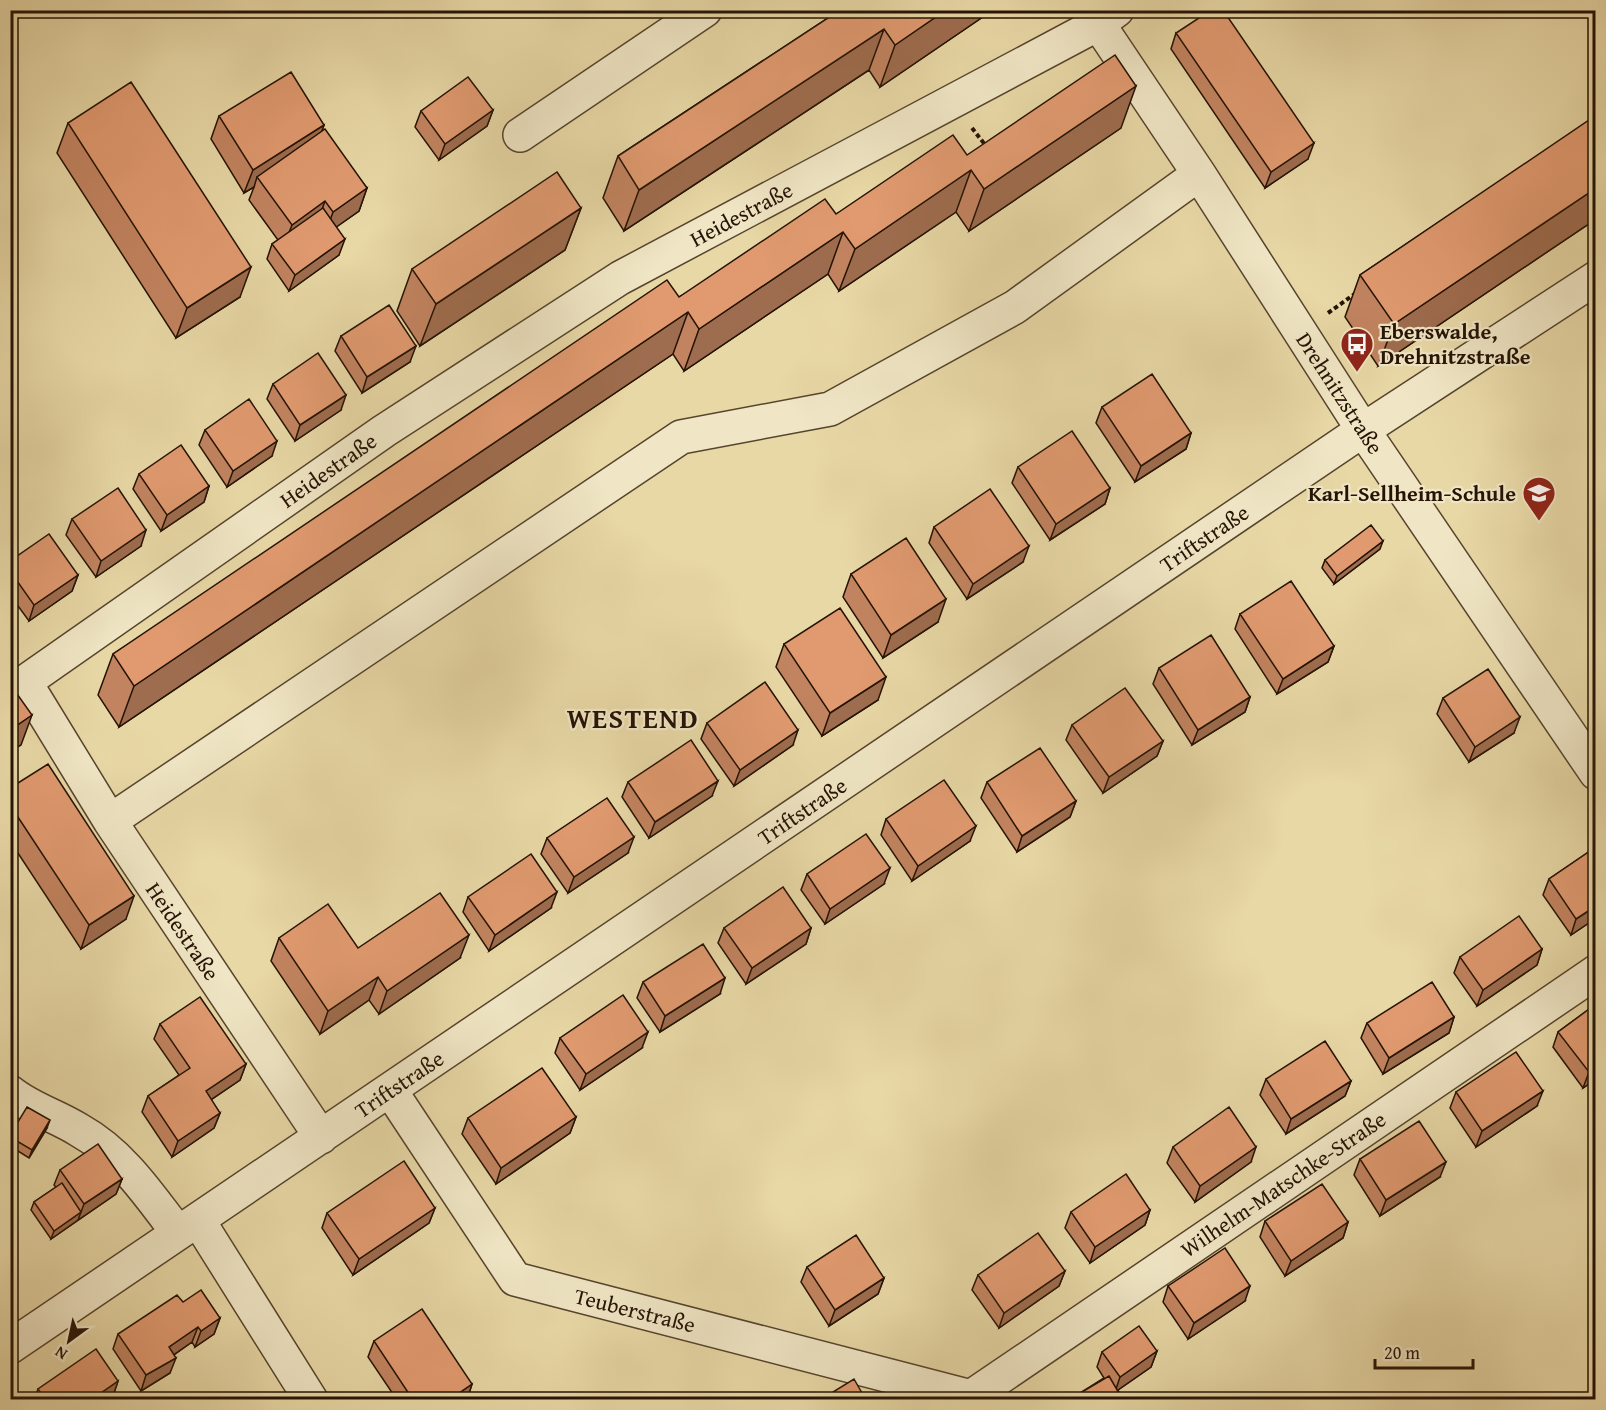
<svg xmlns="http://www.w3.org/2000/svg" width="1606" height="1410" font-family="'Gentium Book Plus',serif">
  <style>
    .lines { fill: none; stroke-linecap: round; stroke-linejoin: round }
    .minor-casing { stroke: #56442d; stroke-width: 36 }
    .path { stroke: #251305; stroke-width: 4; stroke-dasharray: 4.5 3; stroke-linecap: butt }
    .minor { stroke: #f0e6c5; stroke-width: 33 }
    .wall { fill: #c28460; stroke: #251305; stroke-width: 1.5 }
    .shaded-wall { fill: #9e6c4e; stroke: #251305; stroke-width: 1.5 }
    .building { fill: #e19a70; stroke: #251305; stroke-width: 1.5 }
    .labels { text-anchor: middle; dominant-baseline: central; stroke-width: 4.5; stroke-linejoin: round; paint-order: stroke }
    .street-label { font-size: 22px; fill: #251305; stroke: #f0e6c5 }
    .poi-label { font-size: 22px; font-weight: bold; fill: #251305; stroke: #f0e6c5; text-anchor: start }
    .district-label { font-size: 28px; font-weight: bold; letter-spacing: 1.5px; fill: #251305; stroke: #f0e6c5 }
  </style>
  <rect width="100%" height="100%" fill="#e8d8a6"/>
  <filter id="stains"><feTurbulence type="fractalNoise" baseFrequency=".00333" numOctaves="4"/><feColorMatrix values="0 0 0 0 .2 0 0 0 0 .09 0 0 0 0 .02 0 0 0 .5 -.17"/></filter>
  <radialGradient id="worn" r=".72"><stop offset=".6" stop-color="#630" stop-opacity="0"/><stop offset="1" stop-color="#630" stop-opacity=".3"/></radialGradient>
  <g class="lines">
    <g class="minor-casing">
      <path id="minor" d="M1089,10L1199,174L1363,430L1596,773
        M520,135L705,10
        M110,821L681,437L830,409L1015,307L1199,174
        M390,1090L515,1279L971,1397L973,1400
        M10,1092C31,1109 57,1116 79,1130C122,1154 149,1195 178,1233
        M321,1137L110,821L25,682L384,431L620,278L1098,24L1117,10
        M198,1220L311,1400
        M10,1347L1363,430L1596,278
        M971,1397L1596,972"/>
    </g>
    <path class="path" d="M972,128L986,146
      M1328,313L1356,293"/>
    <use href="#minor" class="minor"/>
  </g>
  <path class="wall" d="M840,10H993L880,87L869,70L624,231L603,198L618,156Z
    M1176,33L1308,159L1265,188L1171,49Z
    M493,110L487,126L439,160L415,127L421,111Z
    M219,116L324,125L322,131L367,188L359,211L336,227L339,255L289,291L267,259L272,244L278,240L249,200L254,187L244,193L211,139Z
    M1596,117V219L1378,366L1345,317L1360,275Z
    M68,123L240,297L176,338L57,153Z
    M1121,128L969,231L956,212L839,291L828,274L684,371L673,354L119,727L98,695L113,654L679,297L836,214L967,155Z
    M581,208L565,250L420,346L397,311L412,269Z
    M341,336L410,362L362,393L335,351Z
    M273,384L341,410L295,441L267,399Z
    M1102,407L1191,433L1186,449L1135,482L1096,423Z
    M205,430L272,456L227,487L199,445Z
    M1018,467L1110,488L1105,504L1050,540L1012,483Z
    M139,474L209,486L204,502L161,531L133,489Z
    M72,519L141,546L96,577L66,535Z
    M934,527L1023,562L967,599L929,543Z
    M1380,549L1334,584L1322,568L1325,560Z
    M10,561L78,575L72,591L29,621L10,595Z
    M851,574L938,622L883,658L843,597Z
    M1240,614L1334,646L1328,662L1277,694L1235,629Z
    M784,644L878,700L822,736L776,667Z
    M1159,668L1250,697L1245,712L1192,745L1153,684Z
    M1443,698L1514,733L1469,762L1437,714Z
    M707,723L793,745L734,786L701,739Z
    M1072,725L1163,741L1157,756L1103,793L1066,740Z
    M628,782L712,796L649,838L622,797Z
    M987,782L1076,801L1070,817L1017,852L981,798Z
    M10,788L126,919L81,949L10,841Z
    M886,819L970,841L912,881L881,835Z
    M547,838L628,853L568,893L541,854Z
    M1596,847V918L1571,935L1543,895L1549,879Z
    M807,874L884,884L825,924L801,890Z
    M468,897L551,908L489,951L463,912Z
    M724,928H811L806,944L746,984L718,943Z
    M279,938L358,948L460,958L379,1014L369,1000L320,1034L271,961Z
    M1542,949L1537,965L1477,1006L1454,973L1460,957Z
    M643,982L720,994L660,1032L637,998Z
    M1596,1004V1079L1583,1088L1553,1047L1558,1032Z
    M1454,1017L1449,1033L1383,1074L1361,1038L1367,1023Z
    M160,1024L246,1064L240,1080L211,1100L220,1113L214,1128L172,1157L142,1112L148,1096L179,1075L154,1039Z
    M560,1038L642,1048L580,1090L555,1053Z
    M1266,1079L1351,1081L1345,1096L1286,1134L1260,1095Z
    M1456,1092L1537,1106L1476,1147L1450,1108Z
    M576,1117L570,1133L496,1184L462,1134L468,1118Z
    M47,1128L29,1158L10,1146V1135Z
    M1173,1147L1251,1162L1195,1202L1167,1163Z
    M1360,1159L1440,1177L1380,1216L1354,1175Z
    M60,1170L122,1179L116,1194L51,1239L31,1210L34,1202L56,1187L54,1185Z
    M435,1208L429,1223L353,1275L322,1228L327,1213Z
    M1150,1210L1145,1225L1090,1263L1065,1228L1071,1212Z
    M1265,1221L1348,1222L1343,1238L1285,1276L1260,1237Z
    M807,1267L884,1278L878,1294L829,1326L801,1282Z
    M1065,1271L1059,1286L999,1328L972,1290L978,1275Z
    M1168,1286L1245,1301L1188,1339L1163,1302Z
    M183,1302L220,1318L214,1334L195,1347L192,1342L174,1355L170,1373L141,1391L113,1349L118,1334Z
    M374,1341L472,1384L467,1400H397L368,1357Z
    M1157,1351L1151,1367L1118,1390L1123,1400H1069L1104,1378L1097,1367L1102,1352Z
    M118,1381L113,1396L108,1400H34L38,1389Z"/>
  <path class="shaded-wall" d="M946,10H993L880,87L895,45Z
    M884,29L869,70L624,231L639,190Z
    M1136,86L1121,128L969,231L984,189Z
    M493,110L487,126L439,160L445,144Z
    M324,125L316,148L257,177L254,187L244,193L253,170Z
    M1314,143L1308,159L1265,188L1271,172Z
    M971,170L956,212L839,291L855,249Z
    M367,188L359,211L325,235L333,212Z
    M1596,188V219L1378,366L1394,324Z
    M325,201L317,224L283,248L292,225Z
    M581,208L565,250L420,346L436,304Z
    M843,232L828,274L684,371L699,329Z
    M345,239L339,255L289,291L295,275Z
    M251,267L240,297L176,338L187,308Z
    M688,312L673,354L119,727L134,686Z
    M416,346L410,362L362,393L367,377Z
    M346,395L341,410L295,441L300,425Z
    M1191,433L1186,449L1135,482L1141,466Z
    M277,441L272,456L227,487L233,471Z
    M209,486L204,502L161,531L167,515Z
    M1110,488L1105,504L1050,540L1056,524Z
    M146,530L141,546L96,577L101,561Z
    M1383,541L1380,549L1334,584L1337,576Z
    M1029,546L1023,562L967,599L973,584Z
    M78,575L72,591L29,621L34,605Z
    M946,599L938,622L883,658L891,635Z
    M1334,646L1328,662L1277,694L1283,679Z
    M886,677L878,700L822,736L830,713Z
    M1250,697L1245,712L1192,745L1198,730Z
    M32,715L21,745L10,752V730Z
    M1520,717L1514,733L1469,762L1475,747Z
    M798,730L793,745L734,786L740,770Z
    M1163,741L1157,756L1103,793L1109,777Z
    M718,781L712,796L649,838L655,822Z
    M1076,801L1070,817L1017,852L1022,836Z
    M976,826L970,841L912,881L918,866Z
    M634,837L628,853L568,893L574,877Z
    M890,868L884,884L825,924L830,909Z
    M557,892L551,908L489,951L495,935Z
    M134,896L126,919L81,949L89,925Z
    M1596,906V918L1571,935L1576,919Z
    M811,928L806,944L746,984L752,968Z
    M469,935L460,958L379,1014L387,991Z
    M1542,949L1537,965L1477,1006L1483,990Z
    M378,977L369,1000L320,1034L328,1011Z
    M725,978L720,994L660,1032L665,1016Z
    M1454,1017L1449,1033L1383,1074L1389,1058Z
    M648,1032L642,1048L580,1090L586,1074Z
    M246,1064L240,1080L200,1107L206,1091Z
    M1596,1067V1079L1583,1088L1589,1072Z
    M1351,1081L1345,1096L1286,1134L1291,1119Z
    M1543,1091L1537,1106L1476,1147L1482,1131Z
    M220,1113L214,1128L172,1157L178,1141Z
    M576,1117L570,1133L496,1184L501,1168Z
    M50,1120L47,1128L29,1158L32,1150Z
    M1256,1147L1251,1162L1195,1202L1200,1186Z
    M1446,1162L1440,1177L1380,1216L1386,1200Z
    M122,1179L116,1194L78,1220L84,1204Z
    M435,1208L429,1223L353,1275L359,1259Z
    M1150,1210L1145,1225L1090,1263L1095,1247Z
    M81,1212L78,1220L51,1239L54,1231Z
    M1348,1222L1343,1238L1285,1276L1291,1261Z
    M1065,1271L1059,1286L999,1328L1004,1313Z
    M884,1278L878,1294L829,1326L835,1310Z
    M1250,1286L1245,1301L1188,1339L1194,1323Z
    M220,1318L214,1334L195,1347L201,1331Z
    M198,1327L192,1342L163,1362L169,1347Z
    M1157,1351L1151,1367L1115,1392L1120,1377Z
    M176,1358L170,1373L141,1391L146,1375Z
    M118,1381L113,1396L108,1400H96L98,1395Z
    M472,1384L467,1400H449Z"/>
  <path class="building" d="M840,10H946L895,45L884,29L639,190L618,156Z
    M1211,10H1223L1314,143L1271,172L1176,33Z
    M1115,55L1136,86L984,189L971,170L855,249L843,232L699,329L688,312L134,686L113,654L667,280L679,297L825,199L836,214L953,135L967,155Z
    M291,72L324,125L253,170L219,116Z
    M468,77L493,110L445,144L421,111Z
    M131,82L251,267L187,308L68,123Z
    M1595,116L1596,188L1394,324L1360,275Z
    M325,129L367,188L333,212L325,201L292,225L257,177Z
    M557,172L581,208L436,304L412,269Z
    M323,208L345,239L295,275L272,244Z
    M389,305L416,346L367,377L341,336Z
    M318,353L346,395L300,425L273,384Z
    M1152,374L1191,433L1141,466L1102,407Z
    M249,399L277,441L233,471L205,430Z
    M1072,431L1110,488L1056,524L1018,467Z
    M181,445L209,486L167,515L139,474Z
    M118,488L146,530L101,561L72,519Z
    M990,489L1029,546L973,584L934,527Z
    M1371,525L1383,541L1337,576L1325,560Z
    M49,534L78,575L34,605L10,571V561Z
    M906,538L946,599L891,635L851,574Z
    M1291,581L1334,646L1283,679L1240,614Z
    M840,608L886,677L830,713L784,644Z
    M1211,635L1250,697L1198,730L1159,668Z
    M1488,669L1520,717L1475,747L1443,698Z
    M765,682L798,730L740,770L707,723Z
    M10,684L32,715L10,730Z
    M1125,688L1163,741L1109,777L1072,725Z
    M691,740L718,781L655,822L628,782Z
    M1040,748L1076,801L1022,836L987,782Z
    M48,764L134,896L89,925L10,805V788Z
    M944,780L976,826L918,866L886,819Z
    M607,798L634,837L574,877L547,838Z
    M866,834L890,868L830,909L807,874Z
    M1596,847V906L1576,919L1549,879Z
    M531,854L557,892L495,935L468,897Z
    M783,887L811,928L752,968L724,928Z
    M440,893L469,935L387,991L378,977L328,1011L279,938L328,904L358,948Z
    M1519,916L1542,949L1483,990L1460,957Z
    M703,944L725,978L665,1016L643,982Z
    M1432,982L1454,1017L1389,1058L1367,1023Z
    M623,995L648,1032L586,1074L560,1038Z
    M200,997L246,1064L206,1091L220,1113L178,1141L148,1096L190,1068L160,1024Z
    M1596,1004V1067L1589,1072L1558,1032Z
    M1325,1041L1351,1081L1291,1119L1266,1079Z
    M1516,1052L1543,1091L1482,1131L1456,1092Z
    M542,1068L576,1117L501,1168L468,1118Z
    M27,1107L50,1120L32,1150L10,1137V1135Z
    M1229,1107L1256,1147L1200,1186L1173,1147Z
    M1419,1121L1446,1162L1386,1200L1360,1159Z
    M98,1144L122,1179L84,1204L60,1170Z
    M404,1161L435,1208L359,1259L327,1213Z
    M1126,1174L1150,1210L1095,1247L1071,1212Z
    M62,1183L81,1212L54,1231L34,1202Z
    M1322,1184L1348,1222L1291,1261L1265,1221Z
    M1038,1233L1065,1271L1004,1313L978,1275Z
    M856,1235L884,1278L835,1310L807,1267Z
    M1225,1248L1250,1286L1194,1323L1168,1286Z
    M201,1290L220,1318L201,1331L198,1327L169,1347L176,1358L146,1375L118,1334L177,1295L183,1302Z
    M422,1309L472,1384L449,1400H413L374,1341Z
    M1139,1326L1157,1351L1120,1377L1102,1352Z
    M96,1349L118,1381L98,1395L101,1400H46L38,1389Z
    M1109,1376L1123,1400H1070V1399Z
    M854,1379L866,1400H820Z"/>
  <defs>
    <g id="bus-pin" transform="scale(1.725)"><path d="M0 17L-7.5 6A9.5 9.5 0 1 1 7.5 6Z" fill="#8f2418" stroke="#f0e6c5"/><path d="M-5-6H5V4H4V6H2V4H-2V6H-4V4H-5ZM-3.5-4V0h7V-4ZM-3.5 1.2v1.5H-2V1.2ZM2 1.2v1.5H3.5V1.2Z" fill="#fff"/></g>
    <g id="school-pin" transform="scale(1.725)"><path d="M0 17L-7.5 6A9.5 9.5 0 1 1 7.5 6Z" fill="#8f2418" stroke="#f0e6c5"/><path d="M0-5L7-2L0 1L-7-2ZM-4 1L0 2.5L4 1V4Q0 6-4 4Z" fill="#fff"/></g>
  </defs>
  <g fill-rule="evenodd">
    <use href="#bus-pin" x="1357" y="344"/>
    <use href="#school-pin" x="1539" y="493"/>
  </g>
  <g class="labels">
    <g class="street-label">
      <text transform="translate(741 214) rotate(-28)">Heidestraße</text>
      <text transform="translate(1340 393) rotate(57)">Drehnitzstraße</text>
      <text transform="translate(328 470) rotate(-35)">Heidestraße</text>
      <text transform="translate(1204 538) rotate(-34)">Triftstraße</text>
      <text transform="translate(802 811) rotate(-34)">Triftstraße</text>
      <text transform="translate(183 931) rotate(56)">Heidestraße</text>
      <text transform="translate(399 1084) rotate(-34)">Triftstraße</text>
      <text transform="translate(1283 1184) rotate(-34)">Wilhelm-Matschke-Straße</text>
      <text transform="translate(635 1310) rotate(14)">Teuberstraße</text>
    </g>
    <g class="poi-label">
      <text x="1380" y="331">Eberswalde,<tspan x="1380" dy="25">Drehnitzstraße</tspan></text>
      <text x="1516" y="493" text-anchor="end">Karl-Sellheim-Schule</text>
    </g>
    <g class="district-label">
      <text x="633" y="717">WESTEND</text>
    </g>
  </g>
  <rect width="1606" height="1410" fill="none" stroke="#e8d8a6" stroke-width="36"/>
  <rect x="12" y="12" width="1582" height="1386" fill="none" stroke="#251305" stroke-width="3"/>
  <rect x="18" y="18" width="1570" height="1374" fill="none" stroke="#251305" stroke-width="1.5"/>
  <g transform="translate(69 1341) rotate(213)" stroke="#f0e6c5" stroke-width="4.5" paint-order="stroke">
  <path d="M0-4.5L10 22L0 15L-10 22Z" fill="#251305"/>
  <text y="-9" font-size="16" font-weight="bold" text-anchor="middle" fill="#251305">N</text>
  </g>
  <path d="M1375 1359v9h98v-9" fill="none" stroke="#251305" stroke-width="3"/>
  <text x="1384" y="1359" font-size="18" fill="#251305" stroke="#f0e6c5" stroke-width="4.5" paint-order="stroke">20 m</text>
  <rect width="100%" height="100%" filter="url(#stains)"/>
  <rect width="100%" height="100%" fill="url(#worn)"/>
</svg>
